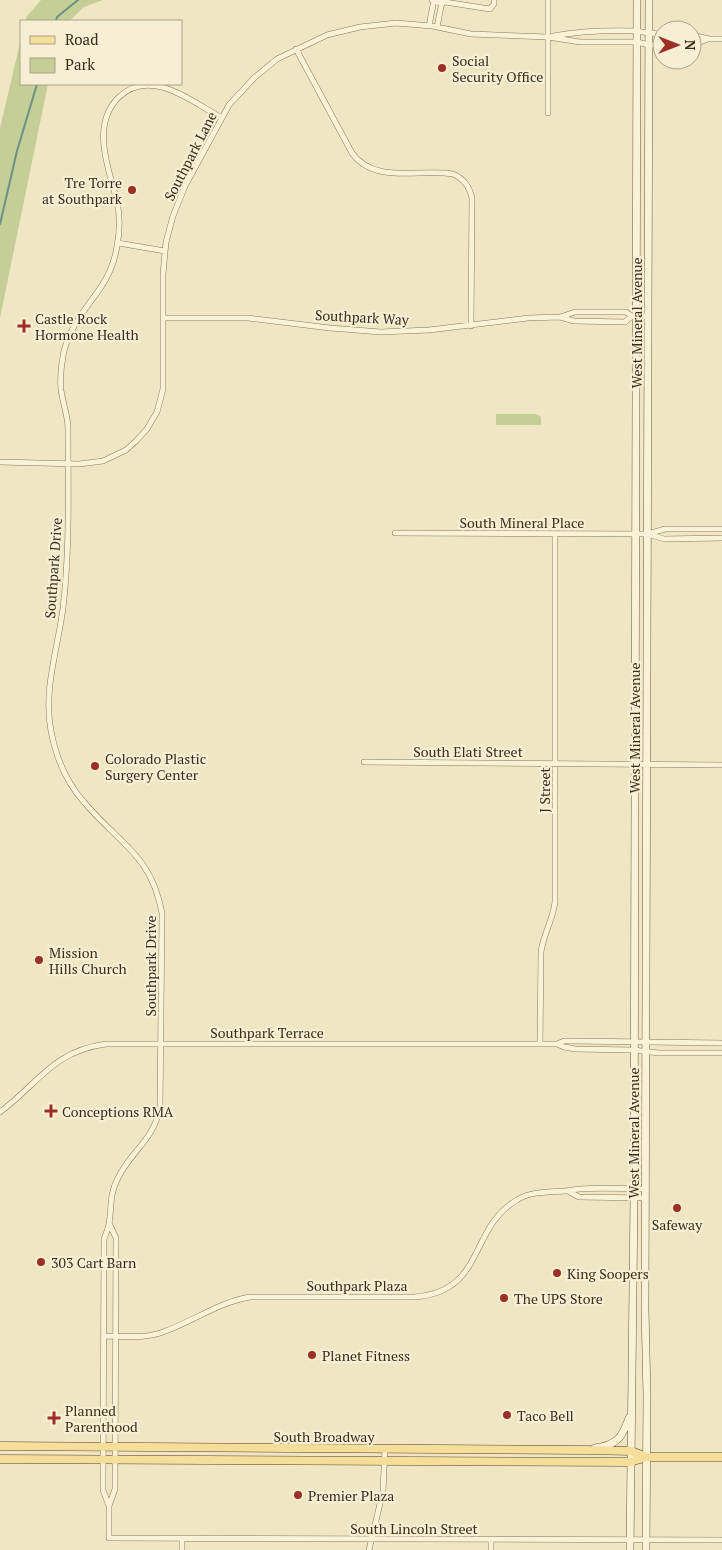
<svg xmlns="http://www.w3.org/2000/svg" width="722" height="1550" font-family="'PT Serif',serif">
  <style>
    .green { fill: #c4ce96 }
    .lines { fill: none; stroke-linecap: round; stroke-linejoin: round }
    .stream { stroke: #6c918a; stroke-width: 2 }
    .street-casing { stroke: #8b7759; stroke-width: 6 }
    .secondary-casing { stroke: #6c583c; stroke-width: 8 }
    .primary-casing { stroke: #58452d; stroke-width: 9 }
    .street { stroke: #faf2d7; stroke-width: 5 }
    .secondary { stroke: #faf2d7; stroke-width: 7 }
    .primary { stroke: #f4de9a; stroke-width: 8 }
    .poi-dot { fill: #9c2f27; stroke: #f7efd3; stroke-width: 2 }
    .labels { text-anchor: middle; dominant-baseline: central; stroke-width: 4.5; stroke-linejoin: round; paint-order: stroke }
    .poi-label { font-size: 14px; fill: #3a2d1e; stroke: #f7efd3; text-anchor: start }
    .street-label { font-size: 14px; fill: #3a2d1e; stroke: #f7efd3 }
  </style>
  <rect width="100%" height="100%" fill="#f0e6c3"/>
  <path class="green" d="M41,0H103L84,7L69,21H25L27,16Z
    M21,39V84H48L0,318V128Z
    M496,414H536L541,417V425H496Z"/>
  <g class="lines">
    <path class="stream" d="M56,21L57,17L78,0
      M0,224L17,151L37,84"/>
    <g class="street-casing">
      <path id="street" d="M432,0L490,9L494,4V0
        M429,26L434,0
        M437,27L442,2
        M692,35L709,39H722
        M553,36C580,31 607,30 635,31C644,32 653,34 662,34
        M692,45L708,39
        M296,49L352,153C375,185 420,168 453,174C464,179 469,186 472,198L471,326
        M548,113V0
        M222,118C192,102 151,67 119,97C90,125 109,170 117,201C120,216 120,231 117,246C115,260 109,275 101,287C86,309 68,328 63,356C61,367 60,379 61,390C63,404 68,416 68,429C68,489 70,549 63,608C58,648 43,690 51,731C56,757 66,782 84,802C119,844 151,854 162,913L160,1108C153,1141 131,1151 118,1178C109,1195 112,1207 109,1224C108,1229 106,1234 104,1239L103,1490L109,1506V1538L722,1540
        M118,243L165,251
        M560,317L574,321L625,322L632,316
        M163,318H248L330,328L381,332L429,330L528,318L560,317L575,312H626L632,316H648
        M0,462L79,464L103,461L126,450L135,442L147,429L157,412L163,389V274L166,242L173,216L185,186L229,105L254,78L277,59L327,35L360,27L396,23L432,26L471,34L548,37L580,42H637L649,45H662
        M395,533L648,534L664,539L722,538
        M648,534L665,529H722
        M364,762L722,765
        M540,1044L541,952C543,935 553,920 555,902V534
        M557,1044L564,1047L576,1049L633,1050L659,1053H722
        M0,1112C39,1083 53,1051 106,1044H557L564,1041H573L722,1043
        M568,1191L579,1197L646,1198
        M105,1336C123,1336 145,1339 163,1332C192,1322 219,1302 250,1297H414C486,1292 468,1228 517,1200C531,1191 549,1192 565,1191C570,1191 575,1189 580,1189C602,1187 624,1189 646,1189
        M109,1506L115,1489L116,1238L109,1223
        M491,1539V1550
        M182,1550V1539
        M369,1550L383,1491L385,1448"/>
    </g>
    <g class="secondary-casing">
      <path id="secondary" d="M595,1448C617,1445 622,1438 629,1418
        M630,1550L634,1198L637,0
        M646,1550L647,1396L645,1309L649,0"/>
    </g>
    <g class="primary-casing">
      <path id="primary" d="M0,1446L585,1450L631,1451L647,1457
        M0,1459L630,1462L647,1457H722"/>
    </g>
    <use href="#street" class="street"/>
    <use href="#secondary" class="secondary"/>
    <use href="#primary" class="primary"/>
  </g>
  <g class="poi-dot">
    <circle cx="442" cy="68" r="5"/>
    <circle cx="132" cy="190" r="5"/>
    <path d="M21.5 318.5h5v5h5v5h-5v5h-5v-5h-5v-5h5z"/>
    <circle cx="95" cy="766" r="5"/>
    <circle cx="39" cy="960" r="5"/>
    <path d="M48.5 1103.5h5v5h5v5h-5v5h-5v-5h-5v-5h5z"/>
    <circle cx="677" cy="1208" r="5"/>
    <circle cx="41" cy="1262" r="5"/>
    <circle cx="557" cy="1273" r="5"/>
    <circle cx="504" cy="1298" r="5"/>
    <circle cx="312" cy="1355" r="5"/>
    <circle cx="507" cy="1415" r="5"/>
    <path d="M51.5 1410.5h5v5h5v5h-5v5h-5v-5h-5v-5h5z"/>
    <circle cx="298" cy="1495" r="5"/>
  </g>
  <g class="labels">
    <g class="poi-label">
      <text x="452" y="60">Social<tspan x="452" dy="16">Security Office</tspan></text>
      <text x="122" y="182" text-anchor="end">Tre Torre<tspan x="122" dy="16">at Southpark</tspan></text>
      <text x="35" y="318">Castle Rock<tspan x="35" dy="16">Hormone Health</tspan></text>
      <text x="105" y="758">Colorado Plastic<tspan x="105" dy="16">Surgery Center</tspan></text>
      <text x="49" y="952">Mission<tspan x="49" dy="16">Hills Church</tspan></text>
      <text x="62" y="1111">Conceptions RMA</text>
      <text x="677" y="1224" text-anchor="middle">Safeway</text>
      <text x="51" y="1262">303 Cart Barn</text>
      <text x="567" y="1273">King Soopers</text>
      <text x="514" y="1298">The UPS Store</text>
      <text x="322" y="1355">Planet Fitness</text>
      <text x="65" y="1410">Planned<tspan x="65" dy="16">Parenthood</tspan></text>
      <text x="517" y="1415">Taco Bell</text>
      <text x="308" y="1495">Premier Plaza</text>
    </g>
    <g class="street-label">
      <text transform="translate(190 156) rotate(-63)">Southpark Lane</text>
      <text transform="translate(362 317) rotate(3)">Southpark Way</text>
      <text transform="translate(636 323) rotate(-90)">West Mineral Avenue</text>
      <text x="522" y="522">South Mineral Place</text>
      <text transform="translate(53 568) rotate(-86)">Southpark Drive</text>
      <text transform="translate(634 728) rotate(-90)">West Mineral Avenue</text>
      <text x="468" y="751">South Elati Street</text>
      <text transform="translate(544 790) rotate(-90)">J Street</text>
      <text transform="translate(150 966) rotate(-90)">Southpark Drive</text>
      <text x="267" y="1032">Southpark Terrace</text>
      <text transform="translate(633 1133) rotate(-90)">West Mineral Avenue</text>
      <text x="357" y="1285">Southpark Plaza</text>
      <text x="324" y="1436">South Broadway</text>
      <text x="414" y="1528">South Lincoln Street</text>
    </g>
  </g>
  <rect x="20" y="20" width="162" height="65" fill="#f7efd3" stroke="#aba18b"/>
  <rect x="30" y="36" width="25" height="8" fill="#f4de9a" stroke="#aba18b"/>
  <text x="65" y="45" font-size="15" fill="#3a2d1e">Road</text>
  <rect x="30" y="58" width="25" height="15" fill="#c4ce96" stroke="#aba18b"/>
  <text x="65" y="70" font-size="15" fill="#3a2d1e">Park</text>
  <g transform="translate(677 45) rotate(90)"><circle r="24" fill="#f7efd3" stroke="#aba18b"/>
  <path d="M0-4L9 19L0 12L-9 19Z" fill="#9c2f27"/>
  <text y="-8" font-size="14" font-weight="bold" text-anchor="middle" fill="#3a2d1e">N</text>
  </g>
</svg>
